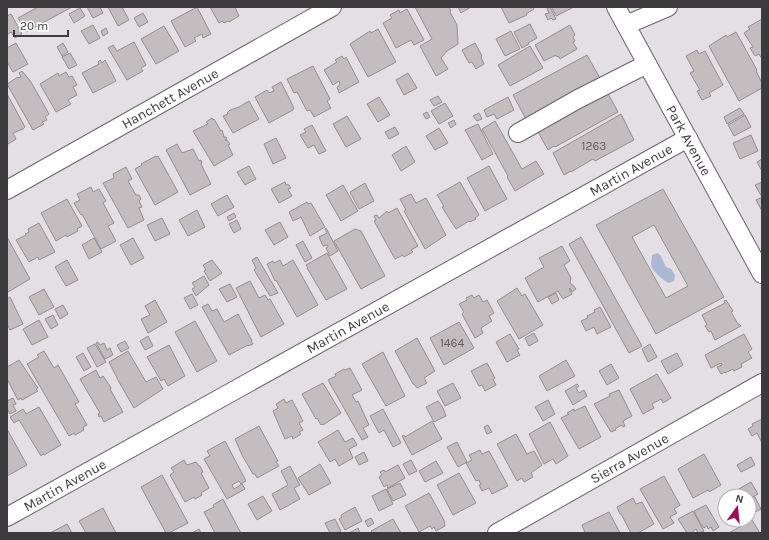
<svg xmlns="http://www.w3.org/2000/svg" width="769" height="540" font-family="Karla,sans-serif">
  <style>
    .water { fill: #abb9d4 }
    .building { fill: #c3bdbf; stroke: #948e90; fill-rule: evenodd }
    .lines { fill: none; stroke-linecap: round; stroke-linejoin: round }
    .minor-casing { stroke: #696468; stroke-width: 20 }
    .minor { stroke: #fff; stroke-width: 18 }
    .labels { text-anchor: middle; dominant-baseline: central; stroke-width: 3.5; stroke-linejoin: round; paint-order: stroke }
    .number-label { font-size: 12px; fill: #5e5b5d }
    .street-label { font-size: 14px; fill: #3c3a3c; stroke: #fff }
  </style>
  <rect width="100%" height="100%" fill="#e4dfe4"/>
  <path class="water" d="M658,253L661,256L666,267L671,269L675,275L674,281L669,283C664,281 654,272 652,268C650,264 652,259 652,255Z"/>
  <path class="building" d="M38,7H72L26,32L18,18Z
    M87,7H100L103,13L93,18Z
    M108,7H122L129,20L118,26Z
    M197,7L211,34L203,38L202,34L194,38L196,41L185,47L171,21Z
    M210,7H235L239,16L229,22L228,21L224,23L222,21L219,23Z
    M415,7H449L451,11L450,12L457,25L458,44L447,51L441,58L448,69L436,76L420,46L432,39Z
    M458,7H471L461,13Z
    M501,7H533L534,9L526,14L527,15L509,23Z
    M550,7L556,19L553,20L551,18L548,20L545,14L549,13L547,9Z
    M553,7H571L572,8L556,16L552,8Z
    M80,8L85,16L74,23L69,14Z
    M407,9L424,40L414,45L411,40L396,48L383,23L392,18L390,15L399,10L400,13Z
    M143,13L148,22L139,27L134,18Z
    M11,14L22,34L15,38L11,32L7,35V16Z
    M762,19V59L759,54L755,56L750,48L753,47L744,33L750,29L748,27Z
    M530,24L537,38L528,43L529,44L522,48L514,32Z
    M93,25L100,38L89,44L81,31Z
    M570,25L575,35L573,37L575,41L573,42L577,49L560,59L558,56L557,57L556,55L544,61L535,45Z
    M164,26L179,51L156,64L141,39Z
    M106,28L108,33L103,36L101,31Z
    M378,29L396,62L368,77L350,44L370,31L371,33Z
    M511,31L520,49L505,56L496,39Z
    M736,32L757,70L756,71L762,83V88L739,101L709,46L726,35L727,37Z
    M134,42L146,65L141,68L143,71L127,80L108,48L113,45L117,51Z
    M16,43L28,64L13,72L7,62V48Z
    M63,43L68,52L62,56L57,47Z
    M475,43L482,56L481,57L484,64L476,69L472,62L469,63L462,50Z
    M530,46L543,68L510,86L498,65Z
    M697,50L699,54L705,51L723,85L709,93L711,96L702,100L697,91L700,90L690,73L694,71L686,56Z
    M70,53L77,65L69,69L62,57Z
    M587,55L601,80L527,121L513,95Z
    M342,56L344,59L346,57L359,82L339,93L337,87L340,85L339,81L333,85L324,70L337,62L335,60Z
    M100,60L102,63L105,60L116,81L93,93L82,73L99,64L98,62Z
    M313,66L330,99L327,101L331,108L314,117L310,110L307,111L297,92L294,93L287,79Z
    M22,71L31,82L49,114L45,117L47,120L42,122L44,124L33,130L7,84L18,77V78L21,77L19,73Z
    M66,72L69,77L72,76L77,85L73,87L77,95L68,100L71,104L56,112L40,84L58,73L59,76Z
    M408,73L417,88L404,95L396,80Z
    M281,82L294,108L293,109V110L269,123L255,97L267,90L269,93L274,91L272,87Z
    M607,92L618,112L555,147L554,146L548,150L538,132Z
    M7,94L25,127L23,129L13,133L16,139L8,144H7Z
    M438,96L442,102L434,106L430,100Z
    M379,97L390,115L378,122L367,104Z
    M508,97L514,110L497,119L494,114L487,117L484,110Z
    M249,101L259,119L233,133L223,116L228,114L227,113L230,110L239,107Z
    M445,103L453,116L439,124L431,111Z
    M740,108L744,114L727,124L724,117Z
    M427,112L430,117L426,119L423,114Z
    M479,113L482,119L477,121L473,116Z
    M621,114L634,140L595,161L593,159L571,172V171L564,175L553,153Z
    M745,115L751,127L734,136L728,125Z
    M347,116L361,139L346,147L333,124Z
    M212,118L213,120L214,119L221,131L222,130L224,137H226L227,139L225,140H227L230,144L228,145L233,155L214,166L193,131L208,124L206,122Z
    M454,120L456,124L451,128L448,123Z
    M495,121L522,169L536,161L544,174L515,191L507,177L508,176L482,129Z
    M478,124L493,154L482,160L465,130Z
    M312,125L326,151L319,154L314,145L308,148L300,135L306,132L304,129Z
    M395,127L399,134L389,139L385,132Z
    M439,128L448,143L435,150L426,136Z
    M751,135L758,151L740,159L733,143Z
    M276,138L286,158L273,164L264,144Z
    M177,144L182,153L193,149L199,161L201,160L202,163L201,164L211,184L190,195L166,150Z
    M406,146L415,162L401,171L392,155Z
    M156,156V157L158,156L178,192L155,205L135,169L142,165L141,164Z
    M762,159V171L757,162Z
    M249,166L256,179L245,185L237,172Z
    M489,166L507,199L485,211L467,178Z
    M126,167L132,179L128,181L136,195H139L141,199L139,201L142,207L139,208L144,220L128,228L103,183L114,178L113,174Z
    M285,182L286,185L288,184L291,188L288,189L292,196L279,203L271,189Z
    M460,182L479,215L475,218L476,219L470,222L469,221L456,229L442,207L444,206L437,195Z
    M762,182V211L756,200L762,197L755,185Z
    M365,183L374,201L359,209L350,192Z
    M343,185L358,211L341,221L326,195Z
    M91,187L93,192L99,189L106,201L103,203L114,223L108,226L116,241L101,249L82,214L81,215L74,203L80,200L77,194Z
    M663,189L724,297L656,334L596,225ZM654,225L688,286L666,298L632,237Z
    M411,194L416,203L426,198L446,235L425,249L404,211L406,210L400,199Z
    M227,195L234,207L218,216L211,204Z
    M67,199L82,226L77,229L78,231L67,237L66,235L56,241L41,213Z
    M307,202L308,204L311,203L325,227L310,236L301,217L293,221L289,212Z
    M397,208L418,246L411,250L413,252L404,257L403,255L395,259L374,221L376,220L374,216L377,215L379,218L387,211L388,213Z
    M197,210L205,227L188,236L179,220Z
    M234,213L236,217L229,221L227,217Z
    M162,218L170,234L155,241L147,225Z
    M237,220L241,229L234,233L229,224Z
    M280,222L288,237L274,245L265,230Z
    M39,223L55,252L39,260L38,257L29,262L16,240L26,235L25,234L29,232L28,229Z
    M326,228L338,251L330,256L326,248L328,247L327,245L323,246L319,237L327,233L325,229Z
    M355,229L361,231L385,276L361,289L334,241Z
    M7,237L30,279L8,292L7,291Z
    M581,237L642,346L629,353L569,244Z
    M94,238L102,252L89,259L82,245Z
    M133,238L144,258L131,265L120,245Z
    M303,241L312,258L305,262L296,245Z
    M562,246L570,261L564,265L571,278L570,282L572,285H573L576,289L572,292L570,288L569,289L572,294L563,299L558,291L538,302L525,278L544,267L539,258Z
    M327,253L347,289L326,300L307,268H308L306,265Z
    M257,257L278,293L270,296L254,270L256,268L252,260Z
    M67,260L78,280L66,286L55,267Z
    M212,260L222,273L210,281L204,271L206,270L203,265Z
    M280,260L283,266L293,260L318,305L297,317L276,280L275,281L267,264L273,261L274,263Z
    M204,276L209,285L196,296L192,289L195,287L192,283Z
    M250,281L259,298L265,295L268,300L270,299L284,324L261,337L236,288Z
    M230,284L237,297L227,302L219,289Z
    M517,288L522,296L525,294L543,325L519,339L497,301Z
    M44,289L54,307L39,315L29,297Z
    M556,293L559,300L552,304L548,297Z
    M192,294L198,305L190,309L184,298Z
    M472,295L474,298L479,295L483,302L487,300L494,313L489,316L492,321L481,328L483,333L475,338L462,314L464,312L459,304L467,300L466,298Z
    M10,297L23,324L10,330L7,324V299Z
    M155,300L167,322L148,333L141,319L150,315L145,306Z
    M726,300L733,311L731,312L738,324H739L741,326L715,340L711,331L709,332L705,326L707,325L702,315L725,303L724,301Z
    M208,304L212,311L217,309L224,322L238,314L252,341H251L253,344L248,346V345L229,355L202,307Z
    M63,305L68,314L60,319L55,309Z
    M600,307L611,327L597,334L594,327L586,331L581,321L588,318L587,316L595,312L594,310Z
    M53,315L58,325L51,329L45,319Z
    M39,320L48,337L32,345L23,329Z
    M195,321L217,361L197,372L175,332Z
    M459,322L474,348L444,365L430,338Z
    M534,333L538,341L529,346L525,338Z
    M510,334L519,349L517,350L520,355L507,362L496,342Z
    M744,334L752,349L748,352L752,358L741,364L742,367L734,371L733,369L725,373V372L721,374L717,367L722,365L721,363L711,368L705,355Z
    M148,336L153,346L145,350L140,341Z
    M417,338L435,371L424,378L427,383L417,388L414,384H413L395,351Z
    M125,341L129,348L121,352L117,345Z
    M98,342L100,345L104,343L107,350L110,348L113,355L105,359L96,343Z
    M95,344L106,362L97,367L87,348Z
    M650,344L657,357L648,362L642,349Z
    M169,345L185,376L168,386L164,379L161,381L147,357Z
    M44,351L54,368L58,365L79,402L75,404L87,425L83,427L84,430L75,435L74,433L69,436L27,364L39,357L37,355Z
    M128,351L146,382L156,377L163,389L134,408L119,382L109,362Z
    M383,352L405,396L386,406L362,364Z
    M83,353L91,367L84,371L76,357Z
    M677,353L683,365L668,374L661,361Z
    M19,360L38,388L36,389L38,391L22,400L21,398L18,400L7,379V367Z
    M566,360L575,376L547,391L539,376Z
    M487,363L495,378L493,379L496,385L485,391L482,385L479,386L471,371Z
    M611,364L619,378L607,385L599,371Z
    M350,368L362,390L352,395L356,402L358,401L369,425L363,428L368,437L362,440L328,380L336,376L335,374L344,369L345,370Z
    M96,370L100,378L103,376L110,386L111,389H110L123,412L104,422L101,416L99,417L98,414L100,413L80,379Z
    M657,374L671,398L663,403L661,399L652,404L654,408L643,414L630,389Z
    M323,383L341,413L323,425L322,424L321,425L317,418L316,419L302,394Z
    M453,383L461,398L445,406L437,391Z
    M577,384L579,386L576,388L579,393L584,390L587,396L573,405L565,391Z
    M619,390L632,416L623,421L625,426L623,427L622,425L615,429L616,430L611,432L594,404L610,396L609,394Z
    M13,398L16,404L13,405L16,411L10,414L7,409V401Z
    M284,399L286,403L292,400L303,421L299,423L303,430L299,432L301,434L293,439L292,436L285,439L273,411L278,408L276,404Z
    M548,400L555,414L543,421L535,407Z
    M438,401L443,408L446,416L434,422L426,407Z
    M585,406L601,437L579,449L561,418L569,414L567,413L574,409V411Z
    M39,407L61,445L44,455L43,454L41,456L19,420L14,423L10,417L23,409L26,414Z
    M383,409L401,443L393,447L384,430L379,433L370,416Z
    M762,419V443L757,433L752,436L748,429L753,426L752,424Z
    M432,421L442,439L412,455L402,436L404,435L405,437Z
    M550,422L568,456L556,464L553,459L544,464L529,434Z
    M488,425L492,432L487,434L484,427Z
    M259,426L278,461L276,462L279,466L257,478L255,474H253L242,455L235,439Z
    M7,429L27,465L7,476Z
    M338,430L345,442L353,438L357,445L349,449L353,458L339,466L335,459L330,462L318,442Z
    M516,434L527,454L534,451L542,465L531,473L533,477L524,482L522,478L517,481L497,444Z
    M225,441L246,481L241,484L239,481L232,485L234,489L242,484L245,489L227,499L204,459L210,456L207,451Z
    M457,442L467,462L458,467L447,447Z
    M480,450L482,454L489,451L508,486L492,494L489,488L482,491L479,485H481L479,480L476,481L466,463L472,460L469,455Z
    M364,452L368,461L359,465L355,457Z
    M704,454L721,485L709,492L708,490L693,498L678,469Z
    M751,457L755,465L741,472L737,465Z
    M184,460L187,465L196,462L199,466H200L203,472L201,473L209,488L201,493L202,495L195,499L194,497L185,502L170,475L174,472L171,468Z
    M411,460L417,471L409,475L403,464Z
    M436,461L443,473L425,482L419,471Z
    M320,464L331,483L309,495L298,478Z
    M398,465L405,478L388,488L387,485L384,487L379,477L382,475L380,472L384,470L385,472Z
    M290,466L300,485L294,488L300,499L280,510L272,494L288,485L281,471Z
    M459,473L476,503L453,515L437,485Z
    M162,475L188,523L169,533H166L141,487Z
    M664,476L680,505L674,509L677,513L670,517L674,523L663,529L640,489Z
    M751,482L758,494L749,499V496H740L737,490Z
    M400,483L406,495L393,501L387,489Z
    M386,489L393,504L379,511L372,496Z
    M429,493L445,522H444L445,526L436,531L434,527L432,529L430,526L419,532L405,506Z
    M263,496L272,511L257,520L248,504Z
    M755,497L761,509L754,513L749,504V501Z
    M633,498L636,504L642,502L654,524L638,533H631L621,514H620L617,507Z
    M223,499L226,505L241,533H215L204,512L214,507L213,505Z
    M706,505L719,527L713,531L711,527L708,529L707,526L704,528L702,525H701L694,511Z
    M355,507L362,521L345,530L339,519L342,517L341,515Z
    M103,508L116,533H86L79,521Z
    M693,511L704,531L700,533H698L696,529L693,531L694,533H687L678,519Z
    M609,512L620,533H585L582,525Z
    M371,518L374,523L368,527L365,521Z
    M335,519L341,531L337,533H330L325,523Z
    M393,519L401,533H373L371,531Z
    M752,520L760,533H729Z
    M67,524L72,533H50Z
    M358,528L360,533H349Z
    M199,529L201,533H192Z"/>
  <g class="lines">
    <g class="minor-casing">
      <g id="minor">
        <path id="s1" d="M616,7L762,274"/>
        <path d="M626,25L668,7"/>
        <path d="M518,133L578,99L647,64"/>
        <path id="s2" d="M7,190L332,7"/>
        <path id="s3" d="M7,517L688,138"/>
        <path id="s4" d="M497,533L762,383"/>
      </g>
    </g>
    <use href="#minor" class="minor"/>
  </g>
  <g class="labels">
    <g class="number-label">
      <text x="594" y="146">1263</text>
      <text x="452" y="343">1464</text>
    </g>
    <g class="street-label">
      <text stroke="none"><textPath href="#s2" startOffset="187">Hanchett Avenue</textPath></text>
      <text stroke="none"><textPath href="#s1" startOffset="152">Park Avenue</textPath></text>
      <text stroke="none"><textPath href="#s3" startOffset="714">Martin Avenue</textPath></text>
      <text stroke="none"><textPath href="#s3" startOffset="390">Martin Avenue</textPath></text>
      <text stroke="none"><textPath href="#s4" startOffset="152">Sierra Avenue</textPath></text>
      <text stroke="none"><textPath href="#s3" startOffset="66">Martin Avenue</textPath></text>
    </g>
  </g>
  <rect width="769" height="540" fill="none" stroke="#3c3a3c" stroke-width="16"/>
  <g transform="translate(737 508) rotate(15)"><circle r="19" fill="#ffffff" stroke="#b1b0b1"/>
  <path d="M0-3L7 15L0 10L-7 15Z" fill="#9d0e5a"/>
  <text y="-6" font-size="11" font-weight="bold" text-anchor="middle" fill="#3c3a3c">N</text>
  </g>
  <path d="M14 30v6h54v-6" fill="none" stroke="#3c3a3c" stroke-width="2"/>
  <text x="20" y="30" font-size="12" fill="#3c3a3c" stroke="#ffffff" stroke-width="3" paint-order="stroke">20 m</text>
</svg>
